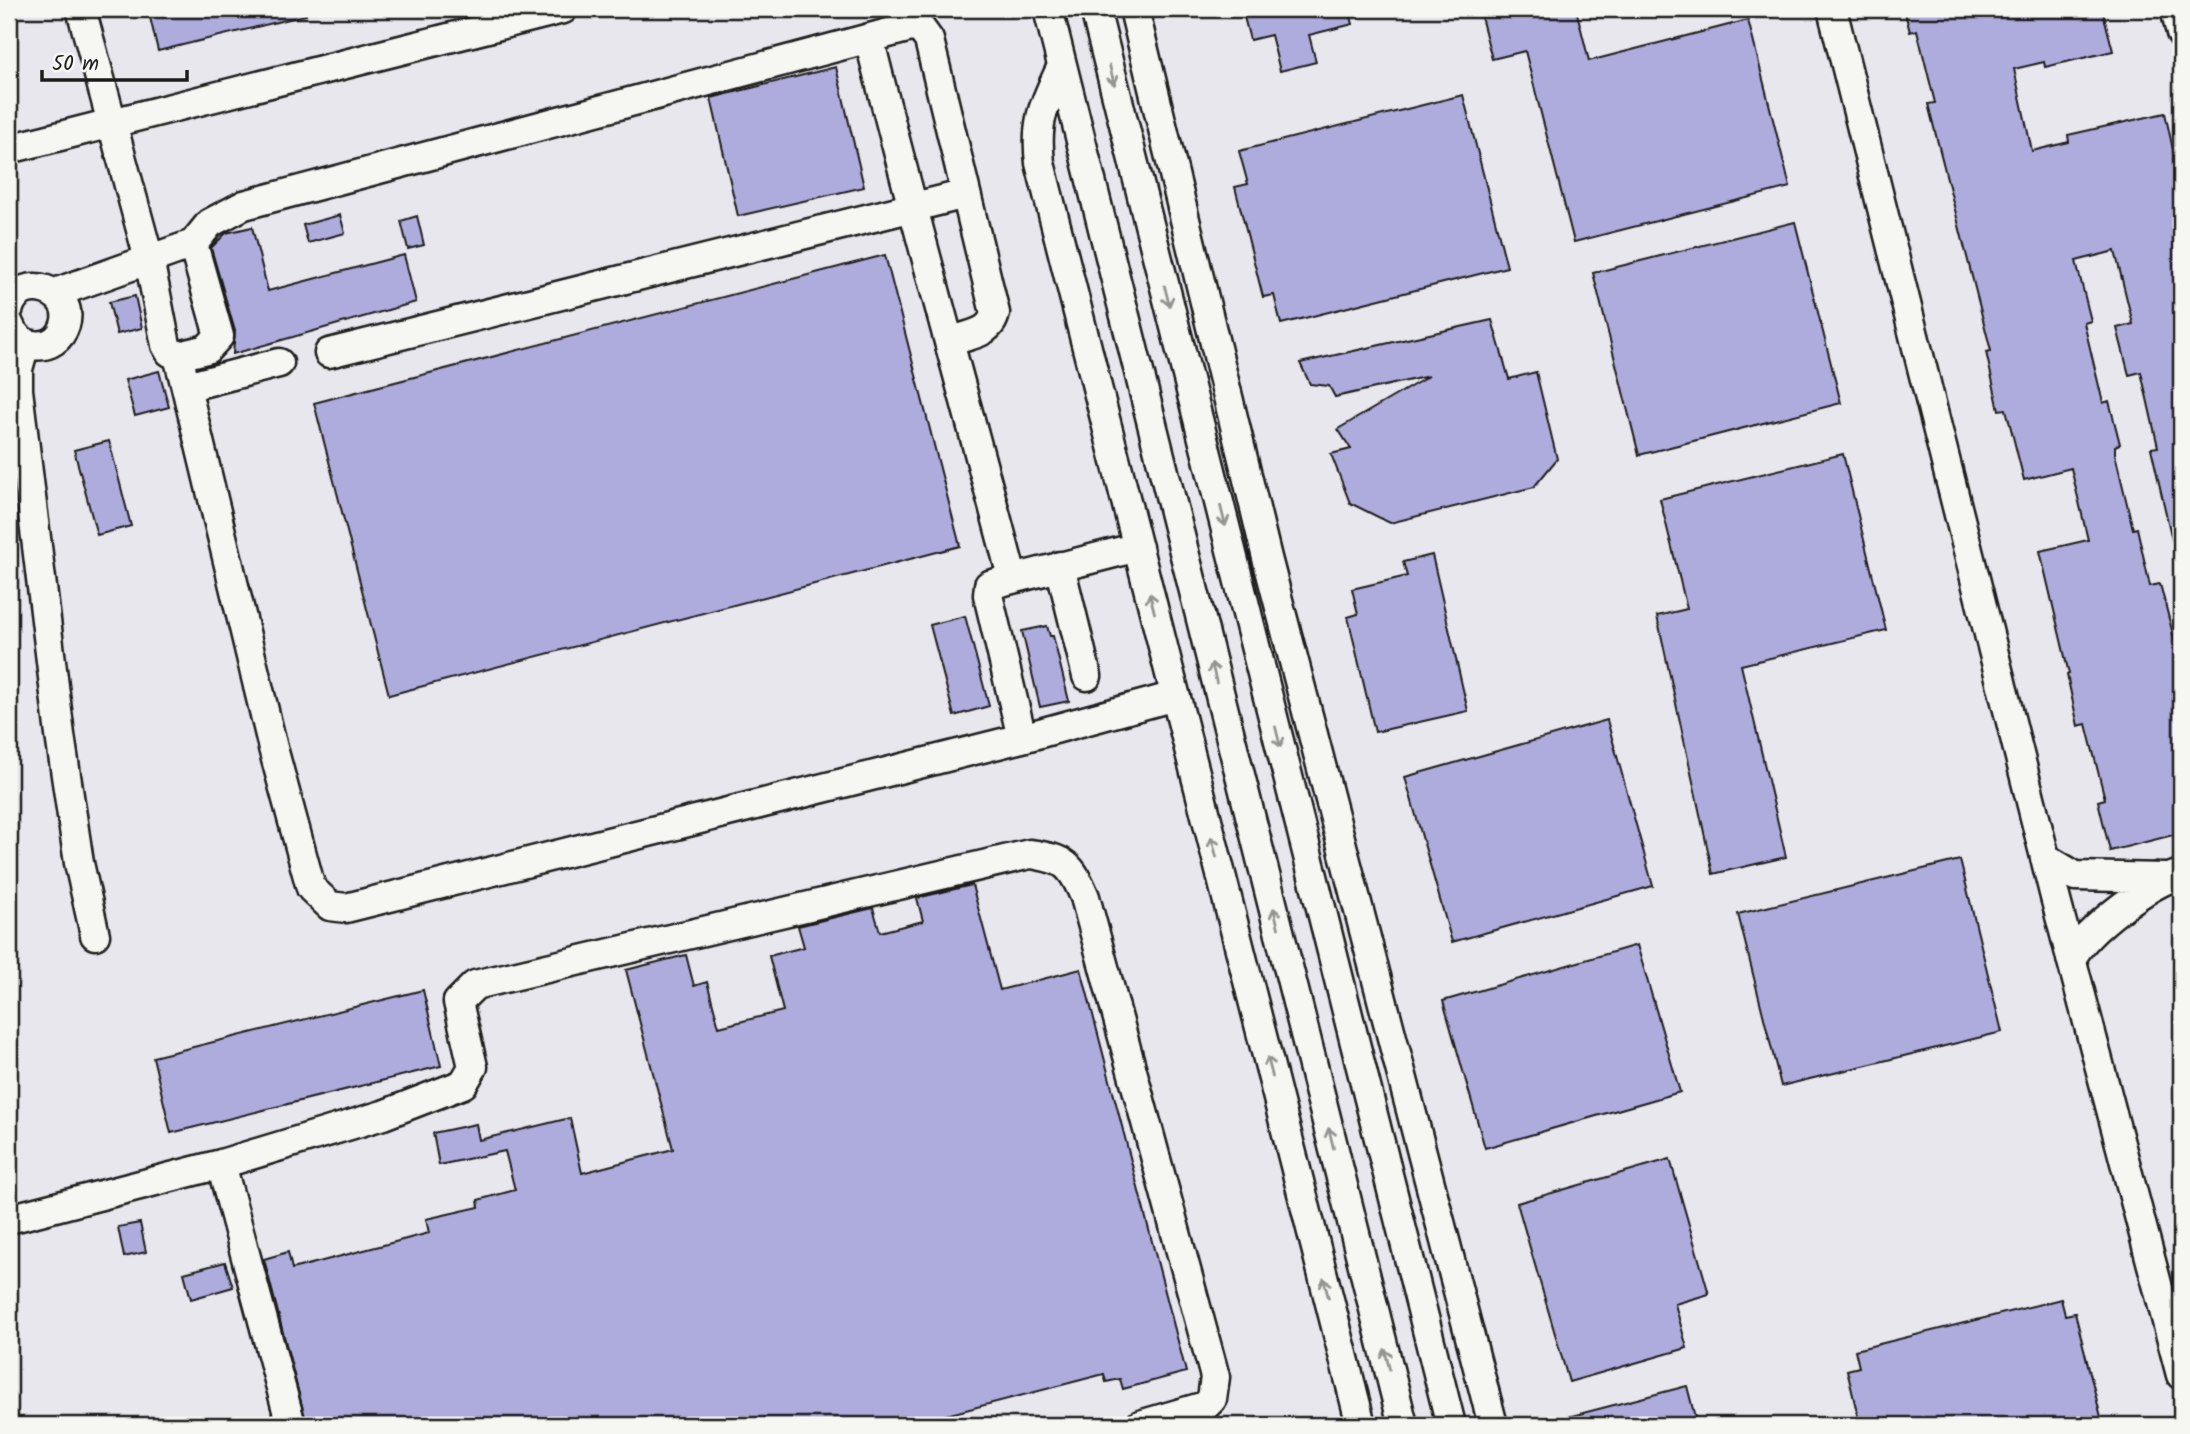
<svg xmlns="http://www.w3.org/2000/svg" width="2190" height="1434" font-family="Kalam,sans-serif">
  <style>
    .building { fill: #aeacdd; stroke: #1c1c1c; stroke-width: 2 }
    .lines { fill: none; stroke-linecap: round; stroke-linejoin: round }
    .minor-casing { stroke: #1c1c1c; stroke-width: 33 }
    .minor { stroke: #f6f6f2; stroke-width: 28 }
    .oneway { stroke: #949492 }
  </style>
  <rect width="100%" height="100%" fill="#e8e7ee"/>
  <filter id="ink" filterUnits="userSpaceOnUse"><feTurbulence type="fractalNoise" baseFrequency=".0143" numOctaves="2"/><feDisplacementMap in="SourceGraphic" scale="14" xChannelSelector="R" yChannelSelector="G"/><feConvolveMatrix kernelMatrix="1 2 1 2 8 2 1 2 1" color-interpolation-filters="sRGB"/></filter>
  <g filter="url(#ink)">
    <path class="building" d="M148,9H305L306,15L158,51Z
      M1242,9H1349L1353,24L1309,35L1316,62L1280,71L1271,35L1250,40Z
      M1479,9H1576L1589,61L1748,20L1790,187L1574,242L1525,51L1492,59Z
      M1904,9H2102L2113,51L2045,67L2044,62L2014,69L2032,151L2069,142L2068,135L2165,113L2181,186V552L2175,553L2151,448L2158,447L2141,372L2129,375L2117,328L2133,324L2115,251L2076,261L2091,321L2084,323L2103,403L2109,401L2120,444L2115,446V454L2133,529L2137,528L2150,586L2160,584L2181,665V833L2110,851L2098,801L2105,799L2086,724L2078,726L2067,675L2069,674L2040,551L2088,540L2071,468L2024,480L2006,409L1999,410L1986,352L1991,351L1928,104L1935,103L1917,30L1910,32Z
      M836,67L864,187L738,216L711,98Z
      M1463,95L1507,267L1281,324L1274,295L1263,297L1235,187L1248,184L1239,151Z
      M340,215L345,233L308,243L303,225Z
      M417,216L424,245L408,249L401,221Z
      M1795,222L1841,403L1639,455L1593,273Z
      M252,227L268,291L404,255L416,302L233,354L235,331L211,248L226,233Z
      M885,255L960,546L389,695L314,403Z
      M135,296L142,328L117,334L109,302Z
      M1492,320L1509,379L1536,372L1557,459L1534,487L1390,523L1350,503L1331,454L1351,449L1338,429L1429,376L1335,397L1329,386L1310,384L1300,363Z
      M159,371L169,407L135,416L125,380Z
      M109,441L131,526L97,535L74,450Z
      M1843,454L1886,630L1741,665L1786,857L1713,874L1657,616L1687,609L1660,499Z
      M1432,555L1468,711L1375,732L1348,617L1358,614L1352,589L1407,576L1403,562Z
      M965,616L989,706L954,716L930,625Z
      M1047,626L1050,636H1053L1069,701L1040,707L1022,631Z
      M1607,720L1653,886L1452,942L1405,777Z
      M1960,860L2002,1032L1781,1086L1738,914Z
      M972,885L1000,990L1081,969L1186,1372L1123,1389L1120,1379L1106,1382L1104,1374L908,1425H307L264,1259L288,1252L292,1269L429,1233L426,1219L479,1207L478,1200L515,1190L505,1151L439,1165L433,1133L476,1124L479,1140L570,1118L582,1173L673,1149L626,970L686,955L694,986L707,982L719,1027L783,1011L769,956L804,947L798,926L873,908L880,932L923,921L917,898Z
      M1637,945L1680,1092L1485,1148L1443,1001Z
      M423,990L441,1066L171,1133L153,1057Z
      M1670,1159L1709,1294L1675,1304L1687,1348L1569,1382L1517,1203Z
      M140,1223L146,1252L124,1257L118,1227Z
      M225,1262L233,1287L191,1299L184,1273Z
      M2061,1299L2065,1315L2075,1313L2103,1425H1860L1847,1370L1859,1367L1855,1350Z
      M1687,1386L1697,1425H1556V1420Z"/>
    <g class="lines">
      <g class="minor-casing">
        <path id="minor" d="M81,9L149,259L166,345L170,352L178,356L186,387
          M1048,9L1403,1425
          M1095,9L1451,1425
          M1134,9L1267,558L1493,1425
          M1832,9L2055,897L2181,1375
          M2175,9L2181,33
          M869,38C914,219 965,397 1012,577
          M1062,66C1044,105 1035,119 1040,163L1361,1425
          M9,149L563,9
          M55,293L193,244L210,223L244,205L911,27L921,29L929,40L995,313C991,334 969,335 950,341
          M9,308C19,272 76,289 65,325C56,354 18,351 9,324
          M25,344L18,369V390L60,735L79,863L95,935
          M329,353L966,194
          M178,356L207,349L219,336L193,244
          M279,363L186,387L273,748L311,888L330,906L346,908L1022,738L988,595L989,585L1138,547
          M1060,566L1087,676
          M1022,738L1175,696
          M2045,858L2075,876L2165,878
          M2071,959C2087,929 2148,883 2181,874
          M221,1164L291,1425
          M9,1219L221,1164L383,1115L463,1084L473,1067L458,1002L475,985L1030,854C1065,859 1071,864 1085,897L1215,1377L1212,1399L1205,1406L1140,1425"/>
      </g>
      <use href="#minor" class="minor"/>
    </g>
    <defs><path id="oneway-shaft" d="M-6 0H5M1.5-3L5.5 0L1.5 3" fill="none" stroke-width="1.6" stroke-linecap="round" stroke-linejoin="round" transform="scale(1.75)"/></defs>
    <g class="oneway">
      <use href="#oneway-shaft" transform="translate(1112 75) rotate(76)"/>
      <use href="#oneway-shaft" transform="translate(1167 296) rotate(76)"/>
      <use href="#oneway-shaft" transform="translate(1223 516) rotate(76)"/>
      <use href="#oneway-shaft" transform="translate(1152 603) rotate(-104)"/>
      <use href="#oneway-shaft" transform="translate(1214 673) rotate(-104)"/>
      <use href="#oneway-shaft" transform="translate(1278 737) rotate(76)"/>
      <use href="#oneway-shaft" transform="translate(1214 847) rotate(-104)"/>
      <use href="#oneway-shaft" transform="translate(1276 918) rotate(-104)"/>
      <use href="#oneway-shaft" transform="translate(1270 1067) rotate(-104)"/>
      <use href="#oneway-shaft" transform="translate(1331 1138) rotate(-104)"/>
      <use href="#oneway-shaft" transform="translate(1326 1288) rotate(-104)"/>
      <use href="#oneway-shaft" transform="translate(1387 1359) rotate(-104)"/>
    </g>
  </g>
  <rect width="2190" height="1434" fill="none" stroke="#f6f6f2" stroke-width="35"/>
  <rect x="18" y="18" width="2155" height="1399" fill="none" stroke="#1c1c1c" stroke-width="2.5" filter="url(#ink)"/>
  <path d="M42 70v10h145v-10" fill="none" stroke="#1c1c1c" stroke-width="3.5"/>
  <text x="52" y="70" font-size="21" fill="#1c1c1c" stroke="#f6f6f2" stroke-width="5" paint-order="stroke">50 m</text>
</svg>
